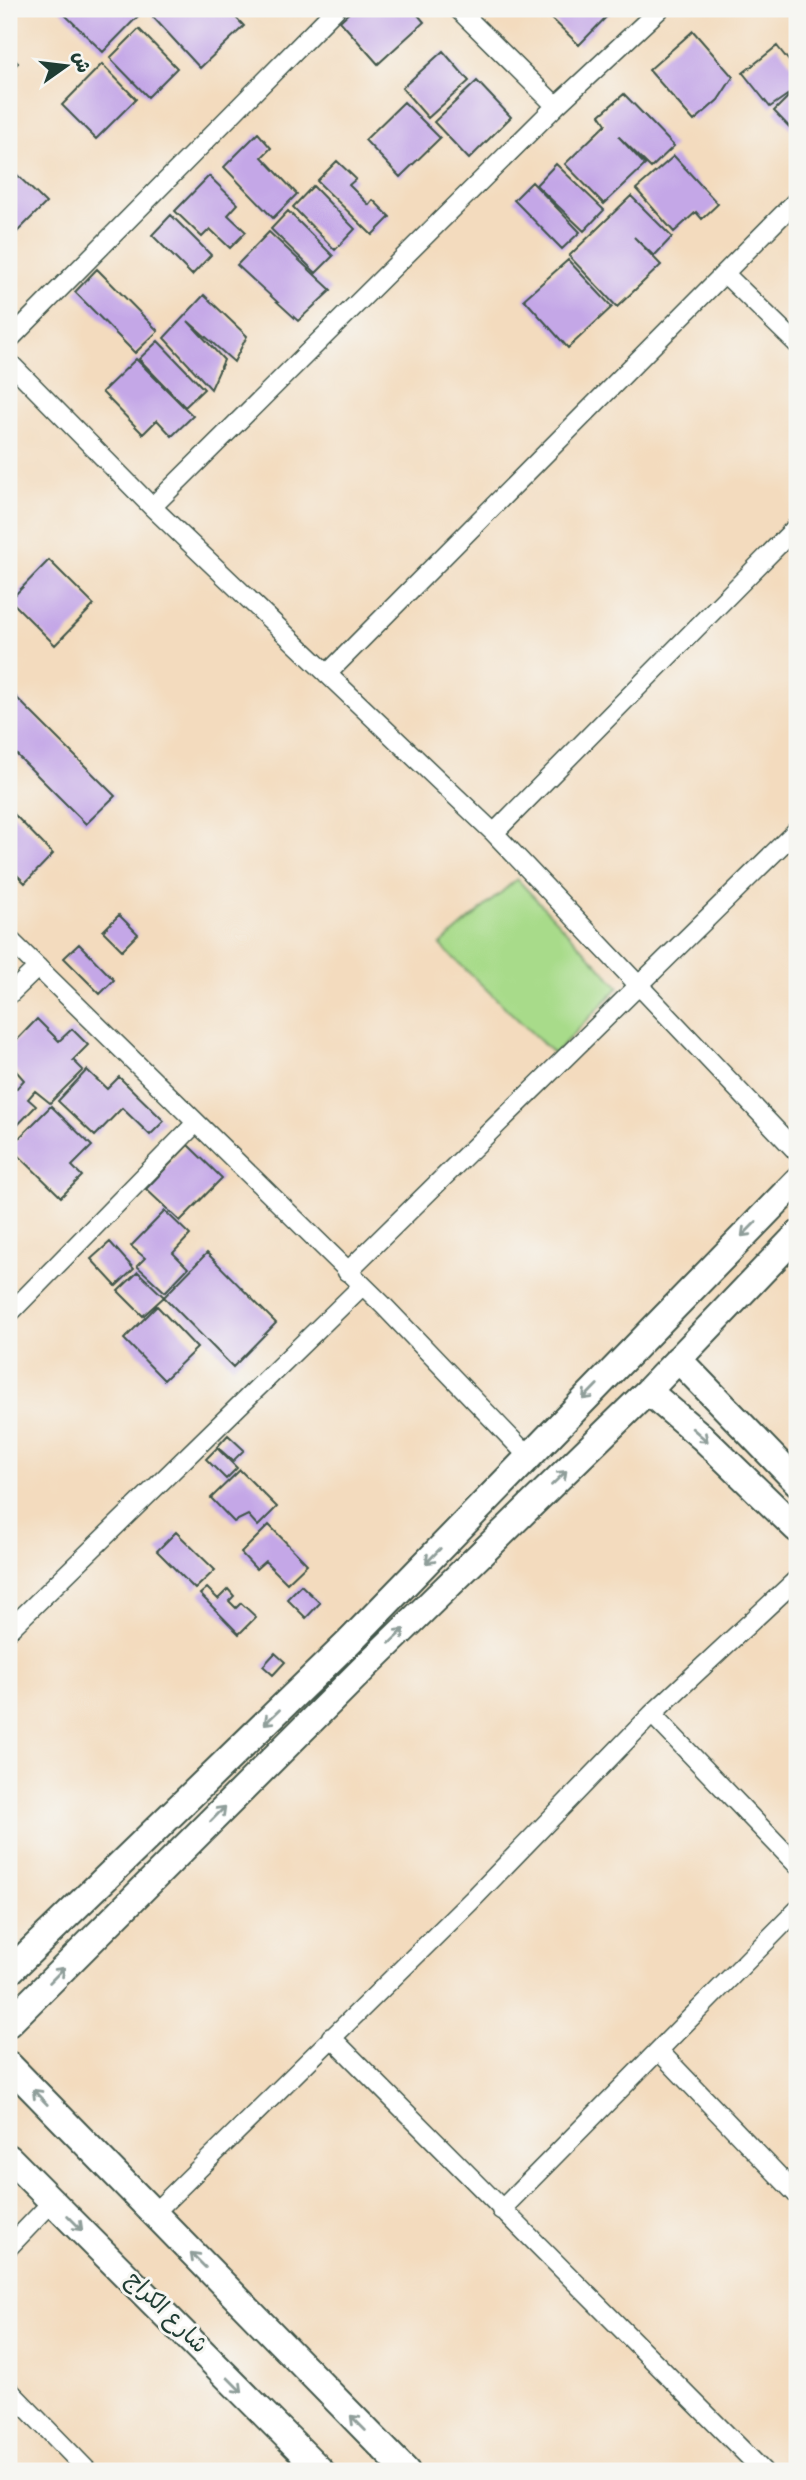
<svg xmlns="http://www.w3.org/2000/svg" width="806" height="2480" font-family="'Gochi Hand','Playpen Sans Arabic',sans-serif">
  <style>
    .green { fill: #a8db8a; stroke: #648c5f; stroke-width: 2 }
    .building { fill: #c4a7e7 }
    .lines { fill: none; stroke-linecap: round; stroke-linejoin: round }
    .street-casing { stroke: #3f5549; stroke-width: 21 }
    .secondary-casing { stroke: #3f5549; stroke-width: 30 }
    .street { stroke: #fff; stroke-width: 18 }
    .secondary { stroke: #fff; stroke-width: 26 }
    .oneway { stroke: #8f9e9a }
    .labels { text-anchor: middle; dominant-baseline: central; stroke-width: 6; stroke-linejoin: round; paint-order: stroke }
    .street-label { font-size: 23px; fill: #1f3d34; stroke: #f6f6f2 }
  </style>
  <rect width="100%" height="100%" fill="#f6f6f2"/>
  <filter id="ink" filterUnits="userSpaceOnUse"><feTurbulence type="fractalNoise" baseFrequency=".0143" numOctaves="2"/><feDisplacementMap in="SourceGraphic" scale="14" xChannelSelector="R" yChannelSelector="G"/><feConvolveMatrix kernelMatrix="1 2 1 2 8 2 1 2 1" color-interpolation-filters="sRGB"/></filter>
  <filter id="wash" filterUnits="userSpaceOnUse"><feTurbulence type="fractalNoise" baseFrequency=".00686" numOctaves="4" result="noise"/><feDisplacementMap in="SourceGraphic" scale="28" xChannelSelector="R" yChannelSelector="G"/><feGaussianBlur stdDeviation="1.57" result="paint"/><feColorMatrix in="noise" values="0 0 0 0 0 0 0 0 0 0 0 0 0 0 0 0 0 1.4 0 .05"/><feComposite in="paint" operator="in"/></filter>
  <g filter="url(#wash)">
    <rect width="100%" height="100%" fill="#f3dbbe"/>
    <path class="green" d="M517,879L619,987L554,1054L440,945Z"/>
    <g id="blocks">
      <path class="building" d="M59,9H145L103,52Z
        M162,9H228L244,26L200,68L153,17Z
        M353,9H413L424,22L378,64L340,21Z
        M542,9H614L579,45Z
        M139,29L177,68L148,97L110,58Z
        M693,31L733,77L718,100L694,121L649,70Z
        M777,46L797,71V135L774,111L796,89L770,107L743,73Z
        M443,51L469,81L428,118L402,88Z
        M9,54L18,63L9,72Z
        M102,64L136,99L96,139L62,105Z
        M477,81L511,117L469,159L434,122Z
        M624,94L674,146L651,168L618,136L645,165L604,204L565,164L606,124L600,115Z
        M404,102L440,138L400,177L365,140Z
        M258,133L271,148L262,157L297,194L273,218L224,167Z
        M674,156L718,204L702,219L696,212L674,232L636,189Z
        M337,161L356,179L349,185L369,205L373,200L390,217L372,235L317,181Z
        M556,164L604,210L584,231L536,185Z
        M9,167L46,203L15,234L9,227Z
        M209,176L238,204L228,215L246,232L230,248L210,229L202,237L175,211Z
        M532,182L580,232L562,249L514,200Z
        M313,186L355,229L335,250L293,207Z
        M631,196L672,237L654,256L634,237L661,265L617,307L569,256Z
        M288,211L333,256L316,273L271,229Z
        M171,215L211,255L192,275L152,235Z
        M269,232L331,290L298,321L237,265Z
        M568,260L612,307L568,348L524,299Z
        M97,269L158,331L135,353L75,292Z
        M204,295L247,336L234,362L188,321L224,360L211,389L164,338Z
        M158,341L204,389L185,407L139,359Z
        M136,359L193,416L172,436L157,420L143,434L102,392Z
        M49,560L94,605L55,645L10,600Z
        M9,690L115,796L86,824L9,747Z
        M9,809L53,854L25,883L9,867Z
        M119,915L138,934L122,950L103,931Z
        M79,944L114,980L100,994L64,958Z
        M37,1019L59,1041L72,1029L88,1045L73,1060L83,1070L50,1103L35,1091L28,1099L36,1106L9,1134V1072L16,1089L24,1080L9,1063V1048Z
        M87,1070L107,1089L119,1077L164,1121L150,1135L122,1108L95,1136L58,1101Z
        M51,1106L92,1146L72,1166L82,1176L61,1197L10,1147Z
        M188,1145L222,1178L180,1221L146,1189Z
        M165,1211L190,1235L173,1253L188,1268L165,1292L137,1266L145,1258L131,1246Z
        M110,1242L134,1269L116,1286L91,1259Z
        M207,1253L276,1323L233,1367L164,1297Z
        M138,1272L164,1297L143,1316L118,1291Z
        M157,1306L197,1348L164,1380L124,1339Z
        M228,1435L244,1450L233,1461L217,1447Z
        M217,1448L237,1468L226,1479L206,1459Z
        M240,1470L277,1507L258,1526L248,1515L234,1522L211,1498Z
        M269,1525L307,1564L287,1583L265,1561L256,1569L241,1553Z
        M176,1532L215,1570L195,1589L157,1551Z
        M301,1585L320,1603L306,1618L287,1599Z
        M207,1588L218,1599L228,1589L234,1596L229,1601L236,1608L241,1603L256,1617L239,1634L200,1594Z
        M275,1653L285,1662L273,1675L263,1666Z"/>
    </g>
  </g>
  <g filter="url(#ink)">
    <use href="#blocks" fill-opacity="0" stroke="#3f5549" stroke-width="2"/>
    <g class="lines">
      <g class="street-casing">
        <path id="street" d="M458,9L556,106
          M725,274L797,344
          M9,340L336,9
          M9,362L152,507L494,833L797,1152
          M152,507L556,106L660,9
          M327,674L797,200
          M494,833L797,526
          M9,939L383,1305L529,1457
          M9,995L38,967
          M347,1272L797,830
          M9,1314L196,1123
          M9,1630L362,1286
          M652,1714L797,1865
          M331,2037L763,2471
          M659,2051L797,2195
          M501,2210L797,1910
          M153,2214L471,1901L652,1714L797,1579
          M9,2247L53,2201
          M9,2390L88,2471"/>
      </g>
      <g class="secondary-casing">
        <path id="secondary" d="M678,1359L797,1482
          M648,1391L702,1437L797,1529
          M9,1972L349,1642L797,1181
          M9,2023L370,1662L648,1391L797,1235
          M9,2065L406,2471
          M9,2158L321,2471"/>
      </g>
      <use href="#street" class="street"/>
      <use href="#secondary" class="secondary"/>
    </g>
    <defs><path id="oneway-shaft" d="M-6 0H5M1.5-3L5.5 0L1.5 3" fill="none" stroke-width="1.6" stroke-linecap="round" stroke-linejoin="round" transform="scale(1.75)"/></defs>
    <g class="oneway">
      <use href="#oneway-shaft" transform="translate(749 1229) rotate(135)"/>
      <use href="#oneway-shaft" transform="translate(590 1392) rotate(134)"/>
      <use href="#oneway-shaft" transform="translate(700 1435) rotate(41)"/>
      <use href="#oneway-shaft" transform="translate(559 1478) rotate(-44)"/>
      <use href="#oneway-shaft" transform="translate(433 1556) rotate(134)"/>
      <use href="#oneway-shaft" transform="translate(397 1636) rotate(-44)"/>
      <use href="#oneway-shaft" transform="translate(272 1717) rotate(136)"/>
      <use href="#oneway-shaft" transform="translate(218 1814) rotate(-45)"/>
      <use href="#oneway-shaft" transform="translate(57 1975) rotate(-45)"/>
      <use href="#oneway-shaft" transform="translate(40 2097) rotate(-134)"/>
      <use href="#oneway-shaft" transform="translate(75 2223) rotate(45)"/>
      <use href="#oneway-shaft" transform="translate(198 2260) rotate(-135)"/>
      <use href="#oneway-shaft" transform="translate(235 2385) rotate(45)"/>
      <use href="#oneway-shaft" transform="translate(358 2423) rotate(-135)"/>
    </g>
  </g>
  <g class="labels">
    <g class="street-label">
      <text transform="translate(165 2314) rotate(45)">شارع الكراج</text>
    </g>
  </g>
  <rect width="806" height="2480" fill="none" stroke="#f6f6f2" stroke-width="35"/>
  <g transform="translate(66 66) rotate(76)" stroke="#f6f6f2" stroke-width="5" paint-order="stroke">
  <path d="M0-5L12 26L0 18L-12 26Z" fill="#1f3d34"/>
  <text y="-10" font-size="19" font-weight="bold" text-anchor="middle" fill="#1f3d34">ش</text>
  </g>
</svg>
